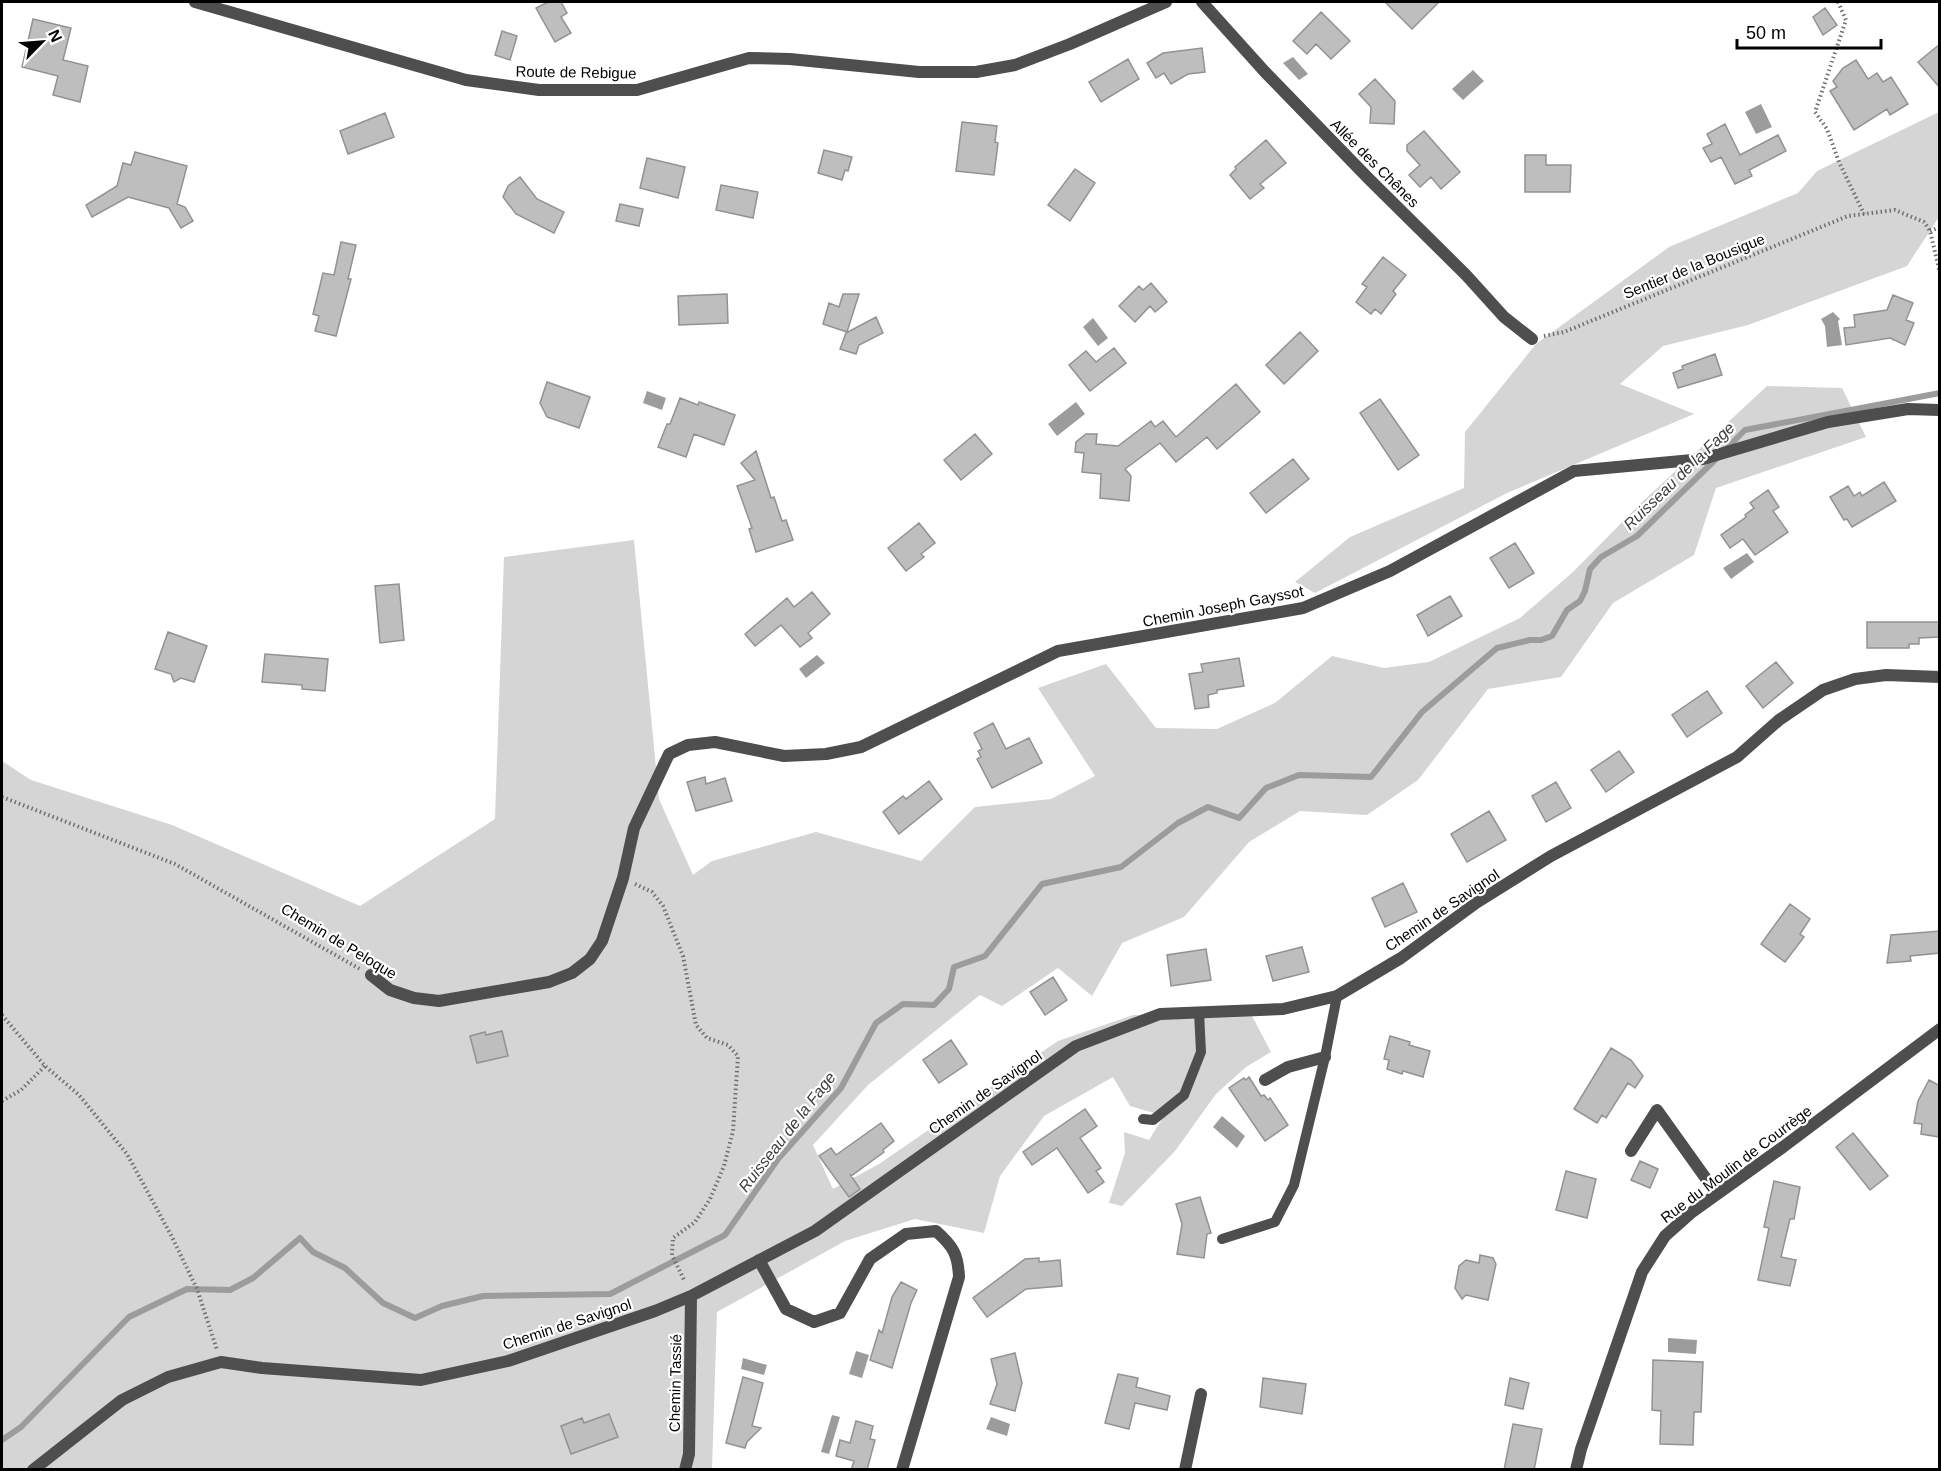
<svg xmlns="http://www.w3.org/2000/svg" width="1941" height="1471" font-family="Helvetica,sans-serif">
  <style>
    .green { fill: #d5d5d5 }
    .water { fill: #9c9c9c }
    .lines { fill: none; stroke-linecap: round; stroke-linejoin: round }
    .stream { stroke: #9c9c9c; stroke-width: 6 }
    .building { fill: #bebebe; stroke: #929292; stroke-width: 1.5 }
    .path { stroke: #707070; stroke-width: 4; stroke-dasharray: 1.5 3; stroke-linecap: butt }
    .service { stroke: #4e4e4e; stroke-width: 10 }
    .minor { stroke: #4e4e4e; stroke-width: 12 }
    .tertiary { stroke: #4e4e4e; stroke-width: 12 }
    .labels { text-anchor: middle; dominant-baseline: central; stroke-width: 4.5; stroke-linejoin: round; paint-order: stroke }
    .street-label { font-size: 15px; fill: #000; stroke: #fff }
    .water-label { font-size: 16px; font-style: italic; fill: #3d3d3d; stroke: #fff }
  </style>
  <rect width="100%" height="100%" fill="#fff"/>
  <path class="green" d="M1939,112V217L1907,266L1748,325L1663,346L1620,384L1694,414L1507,493L1315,593L1295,582L1350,537L1464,488L1465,432L1536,344L1669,247L1798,193L1817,171Z
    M1767,386L1842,388L1866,437L1716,488L1694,555L1613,603L1561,677L1488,689L1418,780L1367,815L1300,811L1249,842L1184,917L1122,943L1092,996L1058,968L1002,1006L980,995L868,1085L813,1145L833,1189L879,1164L1058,1041L1133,1015L1252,1016L1271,1052L1246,1067L1216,1094L1175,1151L1122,1206L1109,1203L1125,1153L1124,1132L1149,1140L1164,1116L1130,1106L1113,1077L1044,1116L1000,1176L984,1233L915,1219L845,1241L717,1312L712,1469H2V761L31,780L172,825L360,906L495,819L504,557L634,540L659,799L693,875L712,861L816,832L921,861L975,807L1051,799L1095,776L1038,688L1106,664L1156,728L1217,729L1275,703L1332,656L1384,668L1429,662L1520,618L1573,572L1640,504Z"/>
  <path class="water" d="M1293,57L1308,74L1299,80L1283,63Z
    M1473,70L1484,81L1463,100L1452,89Z
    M1761,104L1772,127L1756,134L1745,112Z
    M1833,312L1840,319L1838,321L1842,345L1827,347L1825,326L1821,319Z
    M1093,318L1108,338L1098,346L1083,327Z
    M647,391L666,398L662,410L643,403Z
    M1076,402L1085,414L1057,436L1048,424Z
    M1747,553L1754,562L1731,579L1723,568Z
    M817,655L825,663L806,678L799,669Z
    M1222,1116L1245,1136L1237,1148L1213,1127Z
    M1668,1338L1697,1340L1696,1354L1668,1352Z
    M856,1351L869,1355L862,1378L849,1374Z
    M743,1358L767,1365L764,1375L741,1369Z
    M832,1415L840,1417L829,1454L821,1452Z
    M991,1417L1010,1424L1007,1436L986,1429Z"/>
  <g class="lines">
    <path class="stream" d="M1725,450L1745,430L1940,393
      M2,1440L21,1427L129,1317L187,1289L230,1290L253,1278L300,1238L313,1252L345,1268L383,1303L415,1318L442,1306L483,1296L610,1294L725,1235L778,1159L841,1088L876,1023L903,1004L934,1005L949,989L954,967L985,956L1042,884L1121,867L1178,823L1208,807L1239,818L1266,788L1299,775L1371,777L1422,712L1497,648L1530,640H1541L1552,636L1567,610L1580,601L1585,591L1590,569L1601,557L1637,536L1716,459"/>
  </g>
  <path class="building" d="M548,2H561L567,13L561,17L571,33L555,42L536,8Z
    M1385,2H1439L1412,29Z
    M1825,8L1837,25L1823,35L1813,17Z
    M1321,12L1350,41L1331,59L1316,44L1307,54L1293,41Z
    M33,19L71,28L63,60L88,66L80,102L53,95L58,76L22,67Z
    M502,31L517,36L510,60L495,55Z
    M1940,44V88L1918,62Z
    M1202,48L1205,72L1188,74L1171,84L1164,73L1156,78L1147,63L1163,53Z
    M1128,59L1139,79L1101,102L1089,82Z
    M1856,60L1868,79L1877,73L1883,82L1891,77L1908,104L1890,115L1887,109L1854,130L1830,91L1837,87L1833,81L1843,68Z
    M1375,79L1395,101L1394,124L1370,123L1371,107L1359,94Z
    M385,113L394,137L348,154L340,131Z
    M962,122L997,126L995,142L998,143L994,175L956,171Z
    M1725,124L1740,155L1778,135L1786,151L1749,170L1752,176L1735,184L1721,157L1711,162L1703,148L1712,144L1707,134Z
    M1424,131L1460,172L1441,189L1431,177L1420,187L1409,175L1420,165L1407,151V145Z
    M1266,140L1286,163L1260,184L1264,188L1250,199L1230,175L1236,169L1235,167Z
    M824,150L852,157L848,171L845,170L842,180L818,173Z
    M135,152L187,166L177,204L185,207L193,221L181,228L169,208L128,197L92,217L86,205L117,186L123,163L131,165Z
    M1525,155H1546V165H1571L1570,192H1525Z
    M647,158L685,167L678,198L640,188Z
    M1075,169L1095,183L1070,221L1048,205Z
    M520,177L537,199L564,212L554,233L516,214L503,197L508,186Z
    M721,185L758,192L753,218L716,210Z
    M620,204L643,209L639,226L616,221Z
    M341,242L356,245L348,279H351L336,336L315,331L319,316L313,314L323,273L334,275Z
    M1383,257L1406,275L1393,291L1396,294L1381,314L1375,309L1371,314L1356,302L1367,287L1362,284Z
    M1151,283L1167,302L1155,312L1150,306L1135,322L1119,306L1139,286L1143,290Z
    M727,294L728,323L679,325L678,296Z
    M843,294H859L847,332L823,324L829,303L839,307Z
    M1893,295L1913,303L1906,320L1914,323L1905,345L1890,338L1846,345L1844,328L1855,327L1854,315L1887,310Z
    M876,317L883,333L859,345L856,354L840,349L846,333Z
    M1300,332L1318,351L1284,384L1266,365Z
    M1114,348L1126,363L1090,391L1069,365L1086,351L1096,362Z
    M1715,354L1722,375L1678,388L1673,373L1683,369L1682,366Z
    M547,382L590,397L579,428L547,417L540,403Z
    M1236,384L1260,412L1217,449L1207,437L1176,462L1160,443L1125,469L1131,476L1129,501L1100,498L1101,474L1082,472L1084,453L1075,452L1076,442L1086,434H1097L1096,444L1118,446L1151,421L1155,427L1163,421L1176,437Z
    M680,398L698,405L699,402L735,415L724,445L694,434L686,457L658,447L667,424H670Z
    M1380,399L1419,455L1398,470L1360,413Z
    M975,434L992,454L961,480L944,460Z
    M756,451L771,498L774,497L782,521L786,520L793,540L756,552L749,529L752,528L737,486L755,480L741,463Z
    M1293,459L1309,479L1266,513L1250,493Z
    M1884,482L1896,501L1852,527L1847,519L1844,520L1830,497L1848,486L1854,496L1860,492L1862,496Z
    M1768,490L1779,507L1773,511L1788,532L1755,555L1743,539L1730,548L1721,535L1746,517L1745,515L1754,508L1750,503Z
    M919,523L935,543L921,554L924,557L906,571L888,548Z
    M1515,543L1534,573L1509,588L1490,558Z
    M399,584L404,640L380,643L375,586Z
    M812,592L830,614L808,633L812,638L800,647L781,625L755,646L745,634L787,598L794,607Z
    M1450,596L1462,616L1428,636L1417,615Z
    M1867,622H1940V637L1919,638V644H1909V648H1867Z
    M168,632L207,646L194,682L181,678L174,682L171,674L155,669Z
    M265,654L328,659L325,691L302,689V685L262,682Z
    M1239,658L1244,686L1217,690V693L1208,695L1209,707L1195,709L1189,674L1203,672L1201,664Z
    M1776,662L1793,683L1763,708L1746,686Z
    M1707,691L1722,713L1687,737L1672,715Z
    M993,723L1006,749L1029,738L1042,763L992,788L977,759L981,757L978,751L982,749L974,733Z
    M1619,751L1634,772L1606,792L1591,770Z
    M705,777L706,784L725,778L732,801L696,811L687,782Z
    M929,781L942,799L899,834L883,812L903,796L906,799Z
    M1556,782L1571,808L1546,822L1532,796Z
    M1489,811L1506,840L1467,862L1451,834Z
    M1403,883L1417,912L1385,927L1372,898Z
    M1790,904L1810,919L1800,934L1804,937L1785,962L1761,944Z
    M1940,931V953L1910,956L1911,961L1887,963L1891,935Z
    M1302,947L1309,972L1273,981L1266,956Z
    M1206,949L1211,980L1171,986L1167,955Z
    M1053,977L1067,1000L1045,1015L1030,992Z
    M502,1031L508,1056L477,1063L470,1036L485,1032L486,1035Z
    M1390,1036L1410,1042L1409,1045L1430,1051L1423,1077L1403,1071L1402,1074L1387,1069L1389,1060L1384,1059Z
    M951,1040L967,1064L939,1083L923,1060Z
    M1611,1048L1631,1060L1643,1076L1635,1088L1628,1083L1606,1118L1602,1115L1597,1123L1574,1109Z
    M1249,1077L1261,1096L1264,1095L1268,1100L1270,1098L1288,1125L1265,1141L1229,1088L1244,1078L1246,1080Z
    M1929,1080L1940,1086V1137L1921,1134L1922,1124L1914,1123L1918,1101Z
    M1085,1109L1097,1126L1080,1138L1101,1168L1096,1171L1104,1182L1088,1193L1057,1148L1032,1165L1023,1152Z
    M881,1123L894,1141L883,1150L884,1152L851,1176L850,1174L860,1189L849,1197L819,1156L831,1148L836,1155Z
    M1853,1133L1888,1176L1870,1190L1836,1147Z
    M1640,1161L1658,1169L1650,1188L1631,1180Z
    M1566,1171L1596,1179L1587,1218L1556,1210Z
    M1774,1181L1800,1187L1794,1219H1790L1781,1257L1796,1260L1790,1286L1758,1280L1769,1228L1764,1227Z
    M1200,1197L1211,1233L1207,1234L1204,1258L1177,1254L1182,1224L1176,1204Z
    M1480,1255L1493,1258L1496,1264L1488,1300L1466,1295L1462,1299L1455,1288L1459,1266L1466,1260L1479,1263Z
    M1039,1258V1262L1060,1260L1062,1286L1026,1289L987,1317L973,1298L1025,1259Z
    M901,1282L917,1290L911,1303L892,1368L870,1360L879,1330L882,1333L892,1297Z
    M1015,1353L1022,1383L1015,1411L990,1404L997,1384L991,1359Z
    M1653,1360L1703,1362L1701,1412H1694L1693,1445L1660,1444L1661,1411L1652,1410Z
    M1118,1374L1138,1378L1136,1387L1170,1396L1167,1410L1135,1403L1129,1429L1105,1423Z
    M743,1377L763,1383L752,1426L761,1428L747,1442L745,1448L726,1443Z
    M1263,1378L1306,1384L1302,1414L1260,1407Z
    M1510,1378L1529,1383L1523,1409L1505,1405Z
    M609,1414L618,1437L571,1454L561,1426L582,1418L584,1423Z
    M856,1421L873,1426L870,1439L875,1440L867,1470H851L854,1461L836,1456L840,1440L850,1443Z
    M1513,1424L1542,1429L1534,1470H1504Z"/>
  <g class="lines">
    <path class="path" d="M1838,2L1846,20L1815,112L1827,129L1839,162L1864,214
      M1930,231L1940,227
      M1544,336L1564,332L1848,216L1895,210L1924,222L1930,231L1940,273
      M2,797L175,864L360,969
      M635,884L652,892L663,906L683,956L696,1025L707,1038L728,1045L738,1056L733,1131L724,1166L710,1199L695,1222L673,1238L672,1255L685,1282
      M2,1015L45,1066L79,1095L127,1154L172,1237L197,1289L217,1350
      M2,1101L21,1090L45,1066"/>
    <path class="service" d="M1143,1119L1153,1120L1184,1095L1201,1052L1199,1012
      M1222,1239L1275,1222L1294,1185L1325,1057L1337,996"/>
    <path class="minor" d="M1202,2L1265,72L1369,179L1466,275L1504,317L1532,339
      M371,975L390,990L414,998L439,1001L549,982L572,973L590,959L602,941L623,878L634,828L669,754L688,745L715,742L784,756L826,754L861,747L1058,651L1303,608L1390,571L1574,471L1703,459L1828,422L1908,409L1940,410
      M1265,1080L1288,1067L1325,1057
      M1631,1151L1657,1110L1717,1194
      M759,1260L786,1309L814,1322L840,1313L870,1259L906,1234L936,1231C953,1246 958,1254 959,1277L902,1470
      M33,1470L122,1400L168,1377L221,1362L262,1368L421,1380L508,1361L655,1311L691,1296L815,1231L1076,1046L1160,1014L1283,1009L1337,996L1401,958L1476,903L1551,856L1737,757L1779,720L1823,690L1855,679L1886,675L1940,677
      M685,1470L689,1454L691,1296
      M1185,1470L1201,1394
      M1576,1470L1581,1449L1642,1272L1665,1236L1692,1212L1783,1147L1940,1029"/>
    <path class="tertiary" d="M195,2L466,80L539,90H637L749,58L790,59L919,72H976L1015,65L1070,44L1166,2"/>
  </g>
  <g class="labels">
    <g class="street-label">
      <text transform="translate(576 72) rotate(1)">Route de Rebigue</text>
      <text transform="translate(1375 163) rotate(45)">Allée des Chênes</text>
      <text transform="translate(1694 266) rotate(-22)">Sentier de la Bousigue</text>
      <text transform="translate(1223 606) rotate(-11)">Chemin Joseph Gayssot</text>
      <text transform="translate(1442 910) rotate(-34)">Chemin de Savignol</text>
      <text transform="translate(339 941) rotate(31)">Chemin de Peloque</text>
      <text transform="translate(985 1092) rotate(-35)">Chemin de Savignol</text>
      <text transform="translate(1736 1164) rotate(-37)">Rue du Moulin de Courrège</text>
      <text transform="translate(567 1324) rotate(-18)">Chemin de Savignol</text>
      <text transform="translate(675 1383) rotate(-89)">Chemin Tassié</text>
    </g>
    <g class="water-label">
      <text transform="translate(1679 476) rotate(-44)">Ruisseau de la Fage</text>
      <text transform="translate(787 1132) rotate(-52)">Ruisseau de la Fage</text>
    </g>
  </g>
  <rect width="1941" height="1471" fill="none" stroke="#000000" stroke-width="6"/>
  <g transform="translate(42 42) rotate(65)" stroke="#ffffff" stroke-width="4.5" paint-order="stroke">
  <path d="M0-4.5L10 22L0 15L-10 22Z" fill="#000000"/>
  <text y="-9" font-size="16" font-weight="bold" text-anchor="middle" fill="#000000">N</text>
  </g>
  <path d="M1737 39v9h144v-9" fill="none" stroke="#000000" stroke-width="3"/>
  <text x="1746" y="39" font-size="18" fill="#000000" stroke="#ffffff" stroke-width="4.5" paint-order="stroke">50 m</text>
</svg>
